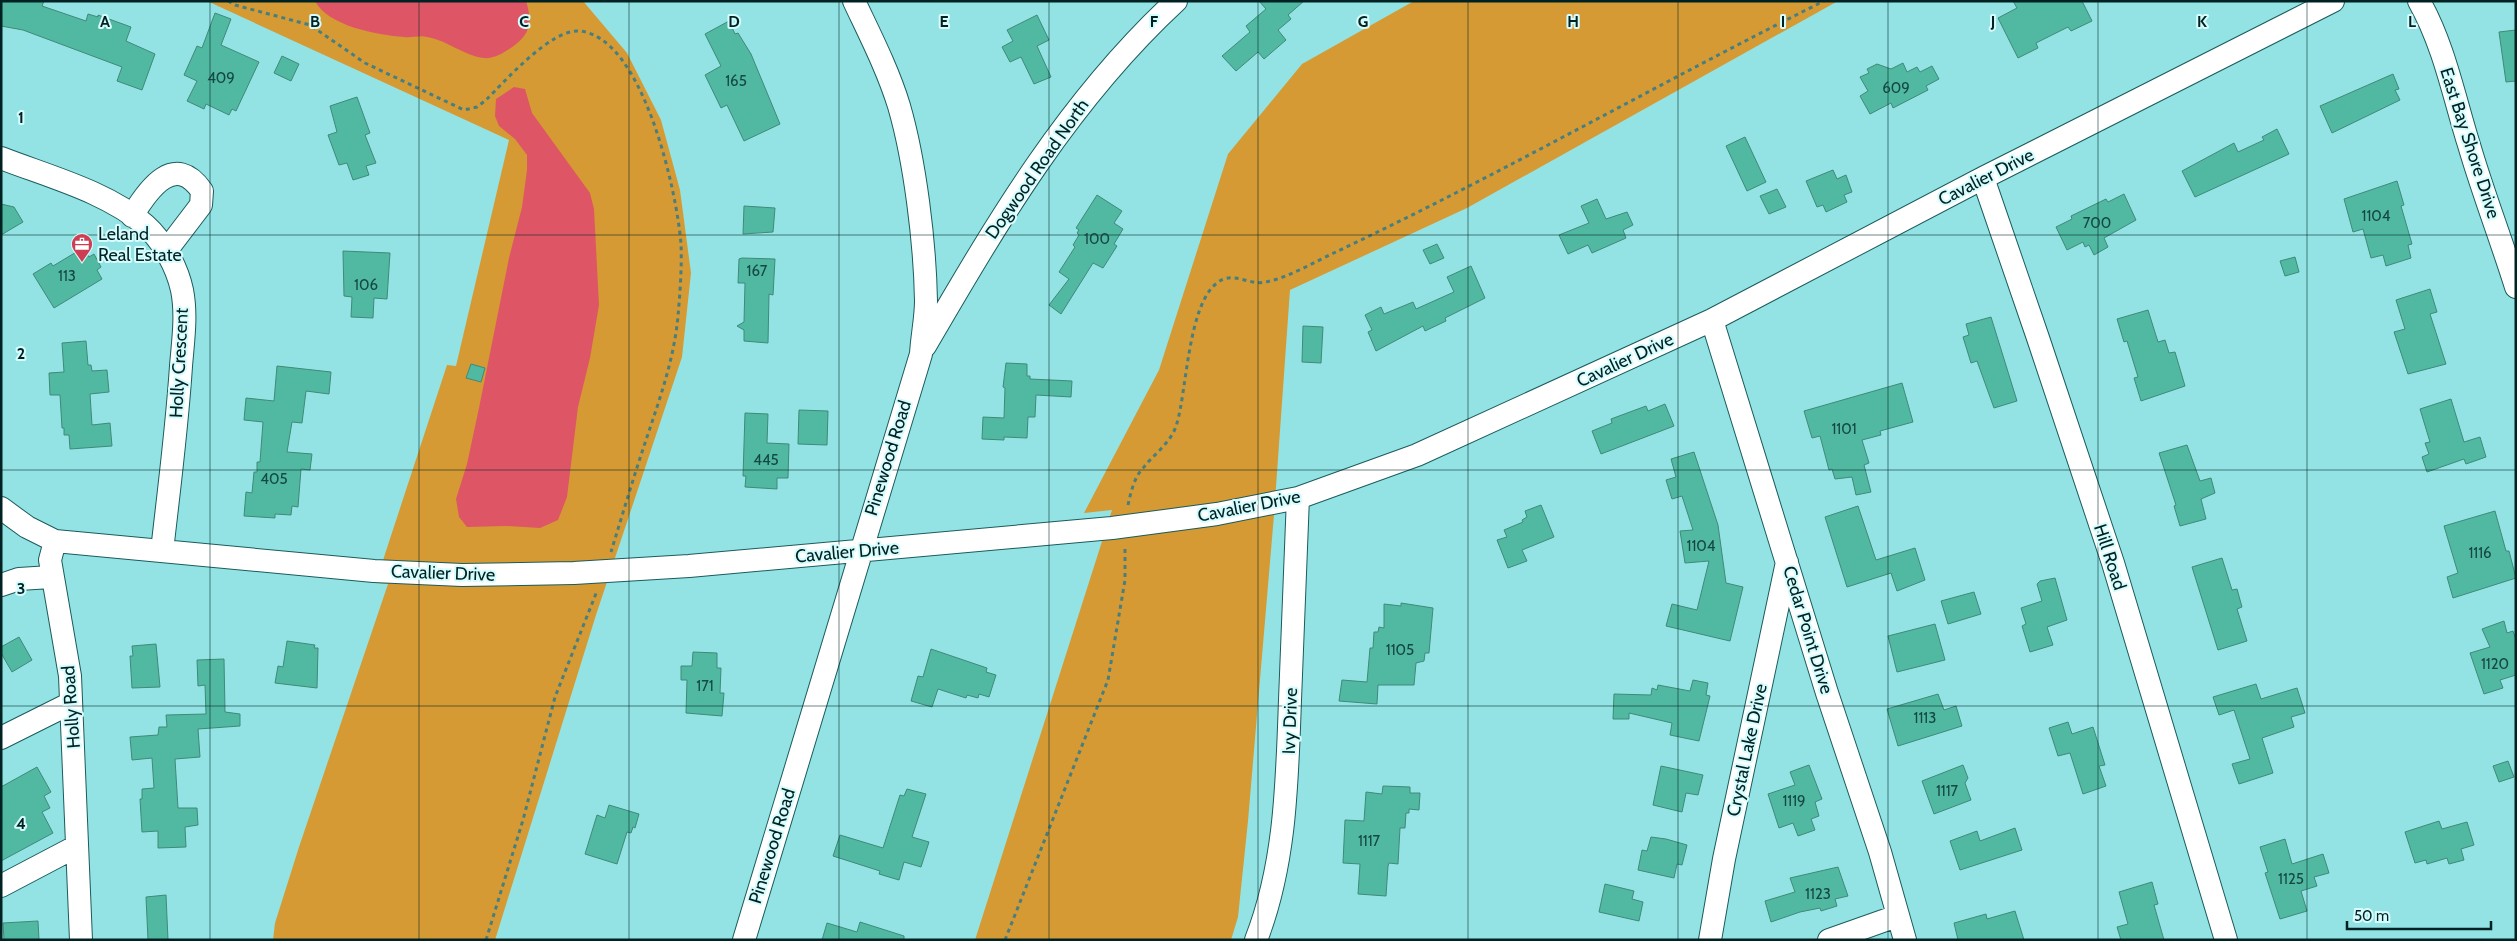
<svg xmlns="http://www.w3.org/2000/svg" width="2517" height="941" font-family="Cabin,sans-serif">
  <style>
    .green { fill: #d59a34 }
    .water { fill: #de5665 }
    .building { fill: #51b8a2; stroke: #3f8a79 }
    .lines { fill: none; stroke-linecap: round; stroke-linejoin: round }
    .minor-casing { stroke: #1b5b5c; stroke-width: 24 }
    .path { stroke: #477f80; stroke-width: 3; stroke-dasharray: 4 4; stroke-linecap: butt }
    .minor { stroke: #fff; stroke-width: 22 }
    .grid { fill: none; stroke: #002223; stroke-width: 1; stroke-opacity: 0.55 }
    .labels { text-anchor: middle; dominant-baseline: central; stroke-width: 4; stroke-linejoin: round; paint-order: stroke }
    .number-label { font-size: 15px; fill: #144843 }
    .street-label { font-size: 18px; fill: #002223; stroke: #d6fcfd }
    .poi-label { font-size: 18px; fill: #002223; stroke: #d6fcfd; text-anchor: start }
    .grid-label { font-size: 16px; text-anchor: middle; font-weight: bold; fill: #002223; stroke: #d6fcfd; stroke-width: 4; stroke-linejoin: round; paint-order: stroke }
  </style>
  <rect width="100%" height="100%" fill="#93e3e4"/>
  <path class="green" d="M207,1H583L627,53L661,120L680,190L691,273L682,357L596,615L495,940H273L275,923L299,847L388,584L376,583L385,554L447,365L456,366L509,140Z
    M1414,1H1838L1467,208L1290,290L1274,515L1248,821L1238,917L1231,940H975L1112,510L1084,513L1159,370L1228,154L1302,64Z"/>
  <path class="water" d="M315,1H526C534,26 528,38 506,51C500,55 491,59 484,58C464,56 447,40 427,37C420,35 412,38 404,37C377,35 328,26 315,1Z
    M514,87L525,89L532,113L590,193L594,209L599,305L590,358L578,407L567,497L558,520L540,528L506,526L467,527L459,517L456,499L467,464L479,408L509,258L522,207L527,170V155L515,139L499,126L495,116L496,99Z"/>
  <path class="building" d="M1,1H44L42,6L86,21L88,14L98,17V15L131,27L126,41L155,54L142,90L117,81L122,67L23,30L1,26Z
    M1259,1H1304L1288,15L1291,19L1278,30L1286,40L1264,59L1258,52L1236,71L1222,56L1250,32L1246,26L1266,9Z
    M2013,1H2082L2092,21L2071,31L2068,27L2036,43L2038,48L2018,58L1998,18L2017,8Z
    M215,13L231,19L221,45L259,62L236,111L232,109L229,115L206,104L204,109L187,101L197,81L184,75L197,46L202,48Z
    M1037,15L1049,40L1037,46L1051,77L1034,84L1021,57L1010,62L1002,47L1013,41L1007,30Z
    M729,21L735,34L738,33L751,54L780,124L744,141L727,105L721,108L705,75L721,66L705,34Z
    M2516,30V81L2506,82L2499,32Z
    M282,56L299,64L291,81L274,73Z
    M1903,63L1907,72L1917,67L1920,72L1932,66L1939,79L1926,86L1928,90L1893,108L1891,103L1870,114L1860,96L1868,91L1860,77L1869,73L1867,69L1877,64L1891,69Z
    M2393,74L2399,89L2395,90L2400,100L2332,133L2320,106Z
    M357,97L370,133L365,135L376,163L366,166L369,175L353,180L347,163L339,165L328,135L337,132L330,106Z
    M2277,129L2289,154L2195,197L2182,171L2234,143L2238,152L2264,140L2262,137Z
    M1745,137L1766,182L1747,191L1726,146Z
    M1833,170L1837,179L1846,175L1852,192L1844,195L1847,202L1826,212L1823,205L1817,207L1806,181Z
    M2397,181L2404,205L2401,206L2412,244L2408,245L2411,258L2386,266L2383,255L2371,258L2363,229L2353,232L2344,199Z
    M1777,189L1786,207L1769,214L1760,196Z
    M2124,194L2136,220L2104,238L2108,247L2094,255L2089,245L2085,247L2083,242L2067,250L2056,227L2072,219L2071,216L2106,199L2108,202Z
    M1097,195L1122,211L1114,223L1123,229L1114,244L1117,246L1103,268L1093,263L1061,314L1049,305L1069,279L1059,272L1075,247L1073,245L1079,235L1077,233L1079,230L1076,228Z
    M1597,199L1606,219L1627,212L1633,225L1623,230L1626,238L1592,253L1588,245L1568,254L1559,235L1589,223L1581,206Z
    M1,204L14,207L23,222L1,235Z
    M744,206L775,208L773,232L743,234Z
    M1437,244L1444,258L1430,264L1423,250Z
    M83,248L89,257L94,254L101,267L97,270L102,279L54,308L33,274L51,263L53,266Z
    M343,251L390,253L387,299L374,298L373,318L351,317L352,297L344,296Z
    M2295,257L2299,272L2285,276L2280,261Z
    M742,258L775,259L773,295L769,294L768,343L744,341V330L737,326L744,322L745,283H738L739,259Z
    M1471,266L1485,298L1445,318L1446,321L1425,331L1423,326L1376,351L1368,332L1372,330L1365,315L1381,307L1384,314L1413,302L1416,309L1454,292L1447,277Z
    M2430,289L2437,312L2430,314L2446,364L2408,374L2394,332L2405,329L2396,300Z
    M2148,310L2158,342L2165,340L2169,353L2175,352L2185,386L2141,401L2134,378L2138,377L2127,341L2124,342L2117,319Z
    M1991,317L2017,401L1994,408L1977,361L1971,363L1963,337L1969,335L1966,324Z
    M1303,326L1323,327L1321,363L1302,362Z
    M86,341L88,365H91L92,371L107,370L109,392L90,394L92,425L110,423L112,446L70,449L69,435H64V428H62L60,395H50L49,373L64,372L62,343Z
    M1006,363L1027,364V376H1030V379L1072,381L1071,397L1036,395L1035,417H1028L1027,438L1004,437V440L982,439L983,417L1004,418L1005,388L1003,387Z
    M471,364L485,368L481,382L466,378Z
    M277,366L331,372L329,394L306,391L302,423L292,422L287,452L312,454L310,470L301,469L298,507L292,506L291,515L275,514V518L244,516L246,492L252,493L254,472H257V462H260L263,422L244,420L246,398L274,401Z
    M1902,383L1913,422L1880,431L1881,435L1862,440L1869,463L1864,465L1871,492L1856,495L1852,477L1835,479L1832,469L1829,470L1820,436L1812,438L1804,411Z
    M2451,399L2464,442L2480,437L2486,457L2466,464L2464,459L2427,472L2422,457L2429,454L2425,443L2430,442L2420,409Z
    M1665,404L1674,426L1601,454L1592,431L1612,423L1611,419L1646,406L1648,411Z
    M799,410L828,411L827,445L798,444Z
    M745,413L768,414L767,443L789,444L788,478H777V489L745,487L746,476H743Z
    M2187,445L2200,481L2211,478L2215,493L2201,499L2206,519L2180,526L2174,506L2176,505L2159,453Z
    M1694,452L1718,525L1726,583L1743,587L1730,641L1666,626L1672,604L1697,610L1709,561L1685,563L1680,531L1693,530L1682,496L1672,499L1666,480L1676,477L1671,459Z
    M1541,505L1554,537L1522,550L1527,561L1508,568L1497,540L1507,537L1504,530L1523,522L1522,520L1527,517L1525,511Z
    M1858,506L1876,560L1915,548L1925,580L1897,591L1891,573L1847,587L1825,517Z
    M2495,511L2506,551H2509L2516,578L2453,598L2447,577L2458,573L2444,526Z
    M2222,558L2232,590L2237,589L2242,607L2237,609L2247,641L2218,650L2192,567Z
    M2055,578L2067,620L2047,627L2053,645L2030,652L2022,626L2026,624L2021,608L2042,601L2037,584L2040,581Z
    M1974,592L1981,614L1948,624L1941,601Z
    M1401,603L1433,608L1429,653H1425L1424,661L1416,663L1414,685H1378L1377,704L1339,701L1342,680L1367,682L1370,648H1373L1374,632H1378L1379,627L1384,628V604L1401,606Z
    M2504,621L2507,633L2513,631L2516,640V675L2500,680L2503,688L2484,694L2470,653L2490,647L2482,629Z
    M1935,624L1945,660L1897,672L1888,636Z
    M19,637L32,660L12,672L1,653V647Z
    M287,641L315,645L314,648H318L317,688L275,683L278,666L283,667Z
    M156,644L160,687L132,688L130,656H133L132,646Z
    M931,649L987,668L986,672L996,675L989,697L979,694L978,698L967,695L966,698L938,689L932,707L911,701L918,676L923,677Z
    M693,652L717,653V668H721L720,693H724L722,716L686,713L687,680H681V666H692Z
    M224,659L225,712L240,714V726L198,729L200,757L175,759L178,808H197L198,825L185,827L186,847L158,848V831L142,832L140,799H142V789L154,788L152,758L132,760L130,737L158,735L159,727H167L166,715L206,714L205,685L198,686L197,660Z
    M1693,680L1708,683L1706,695L1710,696L1699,741L1670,735L1672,723L1629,713V719H1613L1614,694L1651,695L1652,688L1657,690L1658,685L1690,691Z
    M2256,684L2261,699L2297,688L2305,713L2291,717L2294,727L2262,738L2273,773L2239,784L2232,764L2250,759L2234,710L2219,715L2213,697Z
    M1938,694L1944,710L1956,706L1962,726L1898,746L1887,709Z
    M2068,722L2072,734L2093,727L2105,765L2099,766L2106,786L2083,794L2070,753L2058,756L2049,728Z
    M2508,761L2514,777L2499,782L2493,766Z
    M1809,765L1822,799L1815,802L1819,816L1811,819L1815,830L1798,836L1793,823L1779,828L1768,794L1795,785L1790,772Z
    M1963,765L1968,778L1965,783L1971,800L1934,814L1922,781Z
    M1661,766L1703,775L1698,795L1686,793L1682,812L1653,805Z
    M37,767L51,792L44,796L50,808L42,812L53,833L1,861V787Z
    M1383,786L1410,787V793H1420L1419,810L1409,809V813H1406L1405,828H1400L1398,864L1389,863L1388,866L1386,896L1358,894L1360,864L1343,863L1345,820L1364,821L1366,792L1382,794Z
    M907,789L926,794L912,837L929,842L921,867L904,862L899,880L879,874L880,871L833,856L840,835L883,848L900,795L904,796Z
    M609,805L639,814L635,828L633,827L631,833L627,832L617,864L585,854L597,815L605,818Z
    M2439,821L2442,829L2467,822L2474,845L2461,849L2464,860L2449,864L2447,858L2427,864L2426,860L2415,863L2405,832Z
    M2015,828L2022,850L1960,870L1950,841L1977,831L1980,841Z
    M1651,837L1666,839L1687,845L1682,865L1677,864L1674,878L1638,870L1642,850L1647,851Z
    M2285,839L2292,864L2323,854L2329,873L2314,877L2317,886L2301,891L2307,911L2280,919L2265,873L2268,872L2260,847Z
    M1838,867L1848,896L1835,899L1837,906L1821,911L1820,908L1800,912L1771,922L1765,901L1795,892L1790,878Z
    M2152,882L2158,904L2154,905L2164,940H2121L2117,927L2128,924L2119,892Z
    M1605,884L1634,891L1632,899L1643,902L1639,921L1599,912Z
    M166,895L168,940H148L146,897Z
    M2015,911L2024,940H1958L1954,923L1986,914L1987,919Z
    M38,921L39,940H4L3,923Z
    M860,922L904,936V940H822L827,923L857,932Z"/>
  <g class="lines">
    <g class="minor-casing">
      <path id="minor" d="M2419,1C2444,45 2454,97 2469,145C2483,193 2501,239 2516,287
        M1,158C47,176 108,192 145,225C163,241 177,267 182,290C187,315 183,341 181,366C177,428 169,489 162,551
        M1983,178L2038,338L2113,563L2226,940
        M132,216C149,188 175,152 202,191L201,205L166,251
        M1712,320L1827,693L1880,852L1905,940
        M925,346C998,221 1068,101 1176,1
        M1,508L27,527L55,541L374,571L462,575L574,573L689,566L1112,528L1217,514L1298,498L1417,455L1712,320L1983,178L2333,1
        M55,541L50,560L70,676L81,940
        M1,585L19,579L51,577
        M1,738L71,703
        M1,886L77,846
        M744,940L921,354C922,336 926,318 926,301C925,243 915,161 899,106C888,70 870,35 854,1
        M1256,940C1286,863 1287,781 1290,700C1293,632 1295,565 1298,498
        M1710,940L1724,859L1787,562
        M1829,940L1897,916"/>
    </g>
    <path class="path" d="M228,1L235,5L310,25L365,63L464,110L477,107L486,100C505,81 551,29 579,31C643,36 677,192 681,244C682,267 680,293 678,316C674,360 659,401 645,443C633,479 622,516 611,552
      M1128,505C1131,492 1134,477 1144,467C1155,453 1172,442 1177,423C1187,389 1188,305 1217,283C1233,270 1249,286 1266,282C1290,277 1316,261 1338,251C1503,173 1661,82 1824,1
      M486,940L523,820L555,697L597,591
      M1005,940L1108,680L1125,580V546"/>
    <use href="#minor" class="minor"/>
  </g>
  <path class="grid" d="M210,1V940M419,1V940M629,1V940M839,1V940M1049,1V940M1258,1V940M1468,1V940M1678,1V940M1888,1V940M2098,1V940M2307,1V940M1,235H2516M1,470H2516M1,706H2516"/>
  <defs>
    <g id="office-pin" transform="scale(1.125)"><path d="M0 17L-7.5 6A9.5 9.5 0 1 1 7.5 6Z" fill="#ce3e52" stroke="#d6fcfd"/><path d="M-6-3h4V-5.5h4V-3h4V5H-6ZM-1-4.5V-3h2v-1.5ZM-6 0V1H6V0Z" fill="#fff"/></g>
  </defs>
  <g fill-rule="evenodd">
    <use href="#office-pin" x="82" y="244"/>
  </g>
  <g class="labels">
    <g class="number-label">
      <text x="221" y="78">409</text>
      <text x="736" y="81">165</text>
      <text x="1896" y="88">609</text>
      <text x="2376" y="216">1104</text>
      <text x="2097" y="223">700</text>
      <text x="1097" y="239">100</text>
      <text x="757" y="271">167</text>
      <text x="67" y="276">113</text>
      <text x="366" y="285">106</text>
      <text x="1844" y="429">1101</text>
      <text x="766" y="460">445</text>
      <text x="274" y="479">405</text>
      <text x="1701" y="546">1104</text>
      <text x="2480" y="553">1116</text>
      <text x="1400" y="650">1105</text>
      <text x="2495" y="664">1120</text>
      <text x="705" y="686">171</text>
      <text x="1925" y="718">1113</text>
      <text x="1947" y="791">1117</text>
      <text x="1794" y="801">1119</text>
      <text x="1369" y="841">1117</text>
      <text x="2291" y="879">1125</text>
      <text x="1818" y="894">1123</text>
    </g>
    <g class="street-label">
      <text transform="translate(2470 143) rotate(72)">East Bay Shore Drive</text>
      <text transform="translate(1037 169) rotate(-55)">Dogwood Road North</text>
      <text transform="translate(1986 177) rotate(-27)">Cavalier Drive</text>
      <text transform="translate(1625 360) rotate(-25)">Cavalier Drive</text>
      <text transform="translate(179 363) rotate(-87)">Holly Crescent</text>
      <text transform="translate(888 458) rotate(-73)">Pinewood Road</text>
      <text transform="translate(1249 506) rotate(-11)">Cavalier Drive</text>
      <text transform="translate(847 552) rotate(-5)">Cavalier Drive</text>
      <text transform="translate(2110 557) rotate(72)">Hill Road</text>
      <text transform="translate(443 573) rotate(2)">Cavalier Drive</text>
      <text transform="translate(1808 630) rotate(73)">Cedar Point Drive</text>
      <text transform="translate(71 707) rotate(-94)">Holly Road</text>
      <text transform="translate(1290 721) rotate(-88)">Ivy Drive</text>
      <text transform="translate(1747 750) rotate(-78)">Crystal Lake Drive</text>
      <text transform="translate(772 846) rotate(-73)">Pinewood Road</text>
    </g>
    <g class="poi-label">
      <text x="98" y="234">Leland<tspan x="98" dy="21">Real Estate</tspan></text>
    </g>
  </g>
  <g class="grid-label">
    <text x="105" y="27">A</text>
    <text x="315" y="27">B</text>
    <text x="524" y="27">C</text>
    <text x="734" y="27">D</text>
    <text x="944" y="27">E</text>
    <text x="1154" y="27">F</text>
    <text x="1363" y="27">G</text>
    <text x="1573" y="27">H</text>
    <text x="1783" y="27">I</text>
    <text x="1993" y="27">J</text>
    <text x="2202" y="27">K</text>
    <text x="2412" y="27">L</text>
    <text x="21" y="123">1</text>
    <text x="21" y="359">2</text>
    <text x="21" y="594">3</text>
    <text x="21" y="829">4</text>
  </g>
  <rect width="2517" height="941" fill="none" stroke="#002223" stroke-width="5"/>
  <path d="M2347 921v8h144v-8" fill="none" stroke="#002223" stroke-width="2.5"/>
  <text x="2354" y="921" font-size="15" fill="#002223" stroke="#d6fcfd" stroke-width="4" paint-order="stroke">50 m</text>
</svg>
